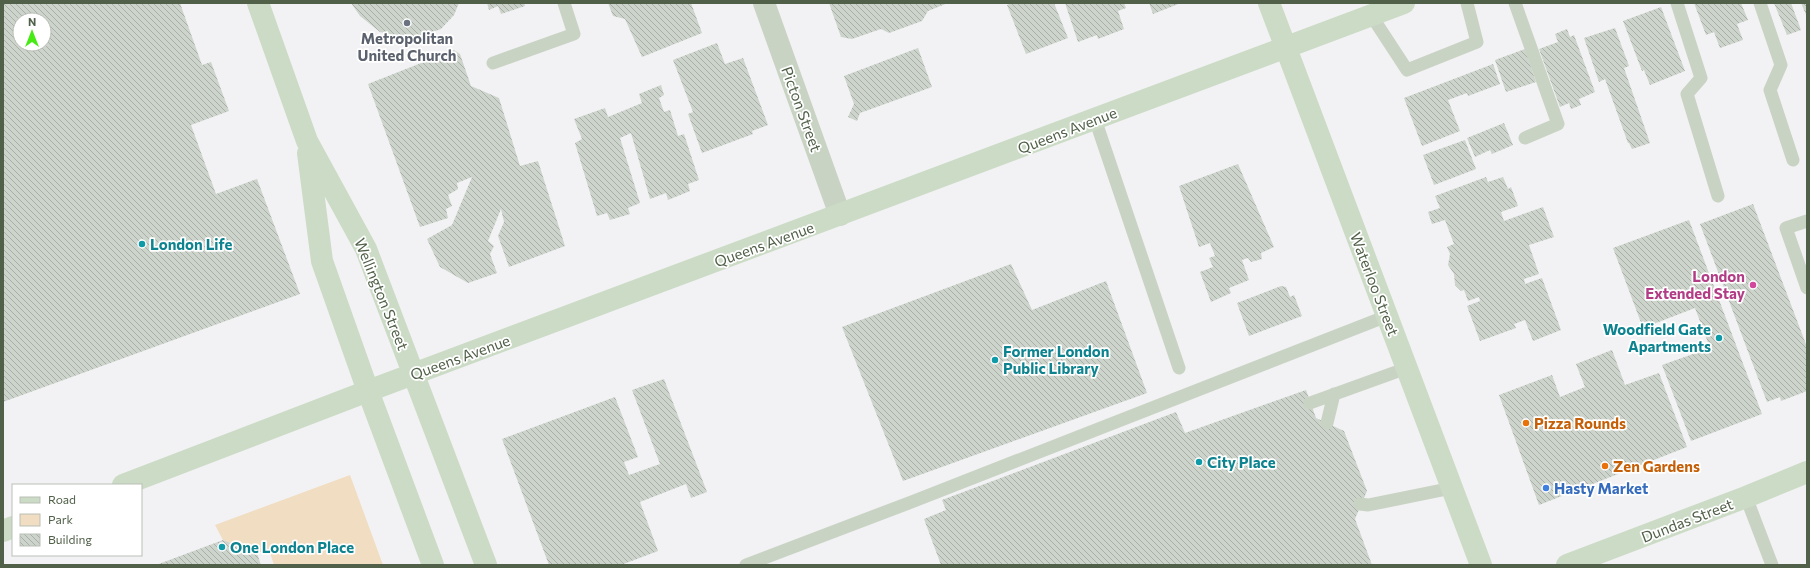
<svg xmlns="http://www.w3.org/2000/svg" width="1810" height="568" font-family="Commissioner,sans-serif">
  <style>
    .green { fill: #f1ddc1 }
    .building { fill: url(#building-back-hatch); fill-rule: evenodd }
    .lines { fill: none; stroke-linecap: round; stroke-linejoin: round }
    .lane { stroke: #c9d3c3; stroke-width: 13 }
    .street { stroke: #c9d3c3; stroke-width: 22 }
    .secondary { stroke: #cbdbc5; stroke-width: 22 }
    .worship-dot { fill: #6b7280; stroke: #fff; stroke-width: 1.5 }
    .culture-dot { fill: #0f9aa8; stroke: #fff; stroke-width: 1.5 }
    .hotel-dot { fill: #d1479c; stroke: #fff; stroke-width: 1.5 }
    .food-dot { fill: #e8710a; stroke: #fff; stroke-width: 1.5 }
    .shop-dot { fill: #3f7fe0; stroke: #fff; stroke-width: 1.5 }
    .labels { text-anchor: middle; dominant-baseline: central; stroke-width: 3.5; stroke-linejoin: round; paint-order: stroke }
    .worship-label { font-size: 15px; font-weight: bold; fill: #5b616d; stroke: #fff }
    .street-label { font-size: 15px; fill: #516049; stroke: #fff }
    .culture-label { font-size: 15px; font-weight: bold; fill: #0d838f; stroke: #fff; text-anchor: start }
    .hotel-label { font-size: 15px; font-weight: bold; fill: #b23c85; stroke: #fff; text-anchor: end }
    .food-label { font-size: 15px; font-weight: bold; fill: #c56008; stroke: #fff; text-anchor: start }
    .shop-label { font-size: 15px; font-weight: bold; fill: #366cbe; stroke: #fff; text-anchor: start }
  </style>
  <defs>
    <pattern id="building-back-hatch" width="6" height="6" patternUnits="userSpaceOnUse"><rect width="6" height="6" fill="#cdd4cc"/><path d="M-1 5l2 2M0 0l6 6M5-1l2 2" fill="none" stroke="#a9afa8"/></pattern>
  </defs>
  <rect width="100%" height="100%" fill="#f2f2f4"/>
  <path class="green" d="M350,475L383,565H274L269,550L257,553L223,540L215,525Z"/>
  <path class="building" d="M3,3H180L202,65L211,62L229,111L191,125L216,194L257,179L300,294L3,402ZM20,20H44V44H20Z
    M351,3H459L454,15L441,29L424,35L403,37L380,32L360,16Z
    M487,3H524L525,6L501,14L498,6L489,10Z
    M608,3H691L702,33L642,57L625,19L613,16Z
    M829,3H948L928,11L922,21L889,33L881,29L852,39L841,37Z
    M1011,3H1054L1068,38L1026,54L1007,5Z
    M1065,3H1124L1126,8L1118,11L1124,29L1098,39L1097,35L1078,42Z
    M1149,3H1181L1153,14Z
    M1694,3H1741L1748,20L1737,24L1743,40L1720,48L1714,32L1706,35Z
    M1774,3H1791L1801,30L1787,35Z
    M1801,3H1807V17Z
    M1661,7L1685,71L1650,85L1644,70L1642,71L1623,21Z
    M1615,28L1629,66L1624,68L1650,143L1632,149L1629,143H1628L1605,79L1599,82L1584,38Z
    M1567,29L1570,37L1574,35L1595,92L1579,99L1581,105L1571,109L1569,103L1560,107L1539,49L1558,42L1555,34Z
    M717,43L725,64L743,58L768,125L752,131L753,134L702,153L688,114L693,112L673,60Z
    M918,48L932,87L860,113L857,121L848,117L854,104L844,76Z
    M1525,49L1536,82L1506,92L1495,60Z
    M454,50L460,54L471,86L499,98L520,166L538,161L565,246L509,267L498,236L504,222L501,209L488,241L494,246L490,254L497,273L468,283L440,267L427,239L452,225L472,177L457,183L458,189L448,195L452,206L446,209L448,218L420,227L368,84Z
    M1493,64L1500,84L1468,96L1467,93L1448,100L1460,131L1422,146L1404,98Z
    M661,85L664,95L659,98L664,112L670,110L678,136L684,134L699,180L688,184L690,191L668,200L666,193L650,199L631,133L620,138L640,203L628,208L630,214L610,220L607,213L597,216L575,143L582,139L574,119L605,108L608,117L642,103L639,94Z
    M1504,123L1513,145L1492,154L1490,150L1475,157L1467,138Z
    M1465,140L1476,169L1434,185L1423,155Z
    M1238,164L1274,247L1261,253L1262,259L1251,262L1248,258L1242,260L1249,280L1229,288L1231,293L1211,302L1200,272L1213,267L1209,258L1215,256L1210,243L1199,247L1179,186Z
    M1486,177L1488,182L1503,177L1508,189L1511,187L1518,206L1501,212L1504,221L1543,207L1554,237L1529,245L1539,274L1524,279L1525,284L1542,278L1561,330L1533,341L1525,320L1514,324L1516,328L1480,341L1467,306L1480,301L1479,297L1468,301L1464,290L1461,291L1455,285L1454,274L1448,265L1450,254L1447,247L1454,244L1445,220L1432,224L1428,212L1440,208L1435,196Z
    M1753,204L1807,347V391L1781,401L1780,397L1767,402L1700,224Z
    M1689,220L1762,414L1691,441L1662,365L1710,348L1695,308L1643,328L1613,248Z
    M1011,264L1032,310L1106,281L1147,393L903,481L842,327Z
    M1281,286L1286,287L1290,297L1294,295L1302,316L1249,336L1237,303Z
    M1612,350L1625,385L1659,373L1687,447L1539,505L1499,395L1552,375L1560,397L1585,387L1576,364Z
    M664,379L707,492L691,498L686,484L640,502L658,551L621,565H549L502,439L615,397L638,457L624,462L629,475L660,464L632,390Z
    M1306,390L1316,418L1344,431L1367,491L1355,519L1372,565H941L924,519L946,510L942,500L1176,412L1185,433Z
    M223,540L257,553L261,565H156Z"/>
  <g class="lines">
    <path class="lane" d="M1515,3L1558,124L1525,138
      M1677,3L1701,78L1687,94L1718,196
      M1760,3L1781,65L1770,90L1793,160
      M1371,15L1407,70L1477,42L1467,3
      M493,63L574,34L564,3
      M1095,119L1179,368
      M1807,221L1786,228L1807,288
      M1310,403L1407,368
      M1327,423L1334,394
      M1746,497L1772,565
      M1360,504L1368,505L1452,488
      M746,565L914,501L1387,316"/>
    <path class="street" d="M764,3L840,215"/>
    <path class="secondary" d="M258,3L307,141L366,249L486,565
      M1269,3L1481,565
      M308,153L322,261L368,391L433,565
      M123,485L368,391L1404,3
      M3,531L13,527
      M1567,565L1746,497L1807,472"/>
  </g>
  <circle class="worship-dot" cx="407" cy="23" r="4"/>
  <g class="culture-dot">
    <circle cx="142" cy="244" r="4"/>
    <circle cx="1719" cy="338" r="4"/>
    <circle cx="995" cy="360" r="4"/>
    <circle cx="1199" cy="462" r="4"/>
    <circle cx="222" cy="547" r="4"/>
  </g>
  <circle class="hotel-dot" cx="1753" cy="285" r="4"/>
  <g class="food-dot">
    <circle cx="1526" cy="423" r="4"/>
    <circle cx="1605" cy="466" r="4"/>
  </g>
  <circle class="shop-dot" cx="1546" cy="488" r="4"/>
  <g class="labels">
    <g class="worship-label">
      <text x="407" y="38">Metropolitan<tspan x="407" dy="17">United Church</tspan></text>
    </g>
    <g class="street-label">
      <text transform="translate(802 109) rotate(70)">Picton Street</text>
      <text transform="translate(1067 130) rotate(-21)">Queens Avenue</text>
      <text transform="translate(764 244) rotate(-20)">Queens Avenue</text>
      <text transform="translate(1375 284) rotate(69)">Waterloo Street</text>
      <text transform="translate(382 294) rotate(68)">Wellington Street</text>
      <text transform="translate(460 357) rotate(-20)">Queens Avenue</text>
      <text transform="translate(1687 520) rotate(-21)">Dundas Street</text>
    </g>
    <g class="culture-label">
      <text x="150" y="244">London Life</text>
      <text x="1711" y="329" text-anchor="end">Woodfield Gate<tspan x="1711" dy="17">Apartments</tspan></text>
      <text x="1003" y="351">Former London<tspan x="1003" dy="17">Public Library</tspan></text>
      <text x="1207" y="462">City Place</text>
      <text x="230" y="547">One London Place</text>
    </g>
    <g class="hotel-label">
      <text x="1745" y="276">London<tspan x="1745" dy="17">Extended Stay</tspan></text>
    </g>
    <g class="food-label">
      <text x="1534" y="423">Pizza Rounds</text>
      <text x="1613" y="466">Zen Gardens</text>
    </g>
    <g class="shop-label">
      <text x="1554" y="488">Hasty Market</text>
    </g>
  </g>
  <rect width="1810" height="568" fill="none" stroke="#516049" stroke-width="8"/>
  <rect x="12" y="484" width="130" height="72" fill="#ffffff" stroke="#b9bfb6"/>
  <rect x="20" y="497" width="20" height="6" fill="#cbdbc5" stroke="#b9bfb6"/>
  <text x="48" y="504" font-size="12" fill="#516049">Road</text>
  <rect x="20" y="514" width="20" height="12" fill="#f1ddc1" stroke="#b9bfb6"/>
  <text x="48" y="524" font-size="12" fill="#516049">Park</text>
  <rect x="20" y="534" width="20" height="12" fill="url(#building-back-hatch)" stroke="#b9bfb6"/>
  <text x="48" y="544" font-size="12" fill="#516049">Building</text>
  <g transform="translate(32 32)"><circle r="19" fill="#ffffff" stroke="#b9bfb6"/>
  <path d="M0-3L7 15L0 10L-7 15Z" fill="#48ea16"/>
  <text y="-6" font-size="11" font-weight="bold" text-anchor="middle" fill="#516049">N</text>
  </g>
</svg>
